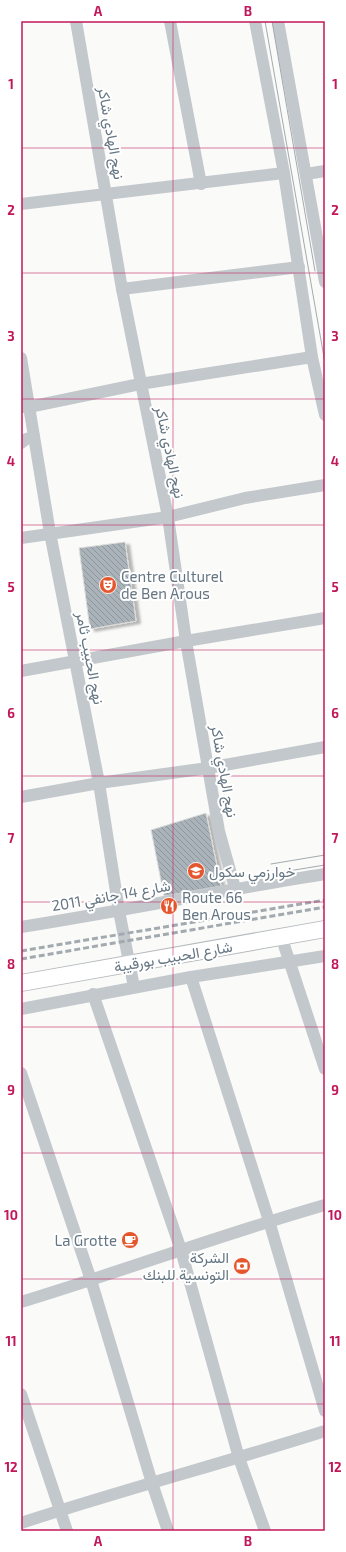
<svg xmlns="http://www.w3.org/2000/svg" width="346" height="1552" viewBox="0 0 346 1552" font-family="'Exo 2',Vazirmatn,sans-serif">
  <defs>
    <pattern id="building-back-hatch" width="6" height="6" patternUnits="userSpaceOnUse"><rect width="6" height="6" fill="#aab3b9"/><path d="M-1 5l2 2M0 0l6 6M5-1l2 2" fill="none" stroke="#8e969c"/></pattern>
    <filter id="shadow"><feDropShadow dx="4.5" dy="2.5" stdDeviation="1" flood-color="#0004"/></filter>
  </defs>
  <rect width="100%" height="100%" fill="#fafaf8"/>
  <g fill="url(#building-back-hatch)" stroke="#dcdcda" filter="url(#shadow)">
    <path d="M 125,542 L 136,621 L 90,629 L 79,548 Z"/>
    <path d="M 206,813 L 221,886 L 164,896 L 151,830 Z"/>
  </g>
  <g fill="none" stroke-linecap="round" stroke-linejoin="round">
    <g stroke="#b5babe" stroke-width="18">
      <path id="major" d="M 21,983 L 325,929"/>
    </g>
    <g stroke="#c3c8cc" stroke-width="12">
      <path d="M 76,21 L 122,289 L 168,517 L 186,641 L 219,831 L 235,888"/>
      <path d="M 170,21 L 201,184"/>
      <path d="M 255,21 L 284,173 L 312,357 L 325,415"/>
      <path d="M 278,21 L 325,282"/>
      <path d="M 306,174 L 325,171"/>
      <path d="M 21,204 L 284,173"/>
      <path d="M 122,289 L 299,267"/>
      <path d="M 21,358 L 50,533 L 99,783 L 119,911 L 134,987"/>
      <path d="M 22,407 L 29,407 L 140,384 L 312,357"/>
      <path d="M 21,443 L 26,439 L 34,437"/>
      <path d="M 21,538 L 168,517 L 245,498 L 325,485"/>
      <path d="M 21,671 L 186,641 L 325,618"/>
      <path d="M 21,797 L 99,783 L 208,768 L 325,747"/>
      <path d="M 21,927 C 123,911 223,890 325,874"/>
      <path d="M 281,936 L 325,1069"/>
      <path d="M 191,977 L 269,1221 L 325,1411"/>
      <path d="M 93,994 L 181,1250 L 239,1458 L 265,1531"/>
      <path d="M 21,1009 L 191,977 L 325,956"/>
      <path d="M 21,1073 L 91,1280 L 152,1483 L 168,1531"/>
      <path d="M 21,1302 C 123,1271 223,1234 325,1205"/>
      <path d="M 21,1394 L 67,1531"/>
      <path d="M 21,1523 C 122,1490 224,1463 325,1431"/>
    </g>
    <use href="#major" stroke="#fff" stroke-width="16"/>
    <g stroke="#a2aab0" stroke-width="1">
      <path d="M 265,21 L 325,363"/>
      <path d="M 272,21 L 315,271"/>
      <path d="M 271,864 L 325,855"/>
      <path d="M 270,874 L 325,865"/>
    </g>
    <g stroke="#a2aab0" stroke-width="3" stroke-dasharray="6 3" stroke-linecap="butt">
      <path d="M 21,951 L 325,900"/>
      <path d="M 21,959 L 325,907"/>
    </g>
  </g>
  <path fill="none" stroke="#c2185b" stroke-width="1" stroke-opacity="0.55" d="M 173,21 L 173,1531M 21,148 L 325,148M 21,273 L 325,273M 21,399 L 325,399M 21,525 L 325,525M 21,650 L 325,650M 21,776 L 325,776M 21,902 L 325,902M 21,1027 L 325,1027M 21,1153 L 325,1153M 21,1279 L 325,1279M 21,1404 L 325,1404"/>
  <defs>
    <g id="theatre-disc" transform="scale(0.9)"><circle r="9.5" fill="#e4572e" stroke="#fff"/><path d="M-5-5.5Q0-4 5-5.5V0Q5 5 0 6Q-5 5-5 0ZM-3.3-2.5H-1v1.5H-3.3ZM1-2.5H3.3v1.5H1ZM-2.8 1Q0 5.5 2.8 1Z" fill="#fff"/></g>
    <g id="school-disc" transform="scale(0.9)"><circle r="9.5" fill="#e4572e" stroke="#fff"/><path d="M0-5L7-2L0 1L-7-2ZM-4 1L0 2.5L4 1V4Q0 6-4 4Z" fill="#fff"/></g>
    <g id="restaurant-disc" transform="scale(0.9)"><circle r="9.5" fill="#e4572e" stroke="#fff"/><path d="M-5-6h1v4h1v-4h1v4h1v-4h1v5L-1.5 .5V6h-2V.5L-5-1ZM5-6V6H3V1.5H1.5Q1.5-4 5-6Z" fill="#fff"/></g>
    <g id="cafe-disc" transform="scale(0.9)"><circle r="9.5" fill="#e4572e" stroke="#fff"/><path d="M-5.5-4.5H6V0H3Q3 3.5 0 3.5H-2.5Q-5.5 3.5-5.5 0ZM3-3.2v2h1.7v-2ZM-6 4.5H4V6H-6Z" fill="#fff"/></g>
    <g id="bank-disc" transform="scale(0.9)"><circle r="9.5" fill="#e4572e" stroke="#fff"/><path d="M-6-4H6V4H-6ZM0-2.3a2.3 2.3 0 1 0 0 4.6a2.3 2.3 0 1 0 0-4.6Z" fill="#fff"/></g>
  </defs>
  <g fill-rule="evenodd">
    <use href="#theatre-disc" x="108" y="585"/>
    <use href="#school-disc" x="196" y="871"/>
    <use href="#restaurant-disc" x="169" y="906"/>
    <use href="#cafe-disc" x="130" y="1240"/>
    <use href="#bank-disc" x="242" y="1266"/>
  </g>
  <g text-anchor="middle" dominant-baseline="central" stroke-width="4" stroke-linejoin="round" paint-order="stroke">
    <g font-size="15" fill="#657683" stroke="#fff">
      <text transform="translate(112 133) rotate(80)">نهج الهادي شاكر</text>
      <text transform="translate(171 452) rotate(78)">نهج الهادي شاكر</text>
      <text transform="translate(91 658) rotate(79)">نهج الحبيب ثامر</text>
      <text transform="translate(225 771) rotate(80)">نهج الهادي شاكر</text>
      <text transform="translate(111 895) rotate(-10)">شارع 14 جانفي 2011</text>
      <text transform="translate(173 956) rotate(-10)">شارع الحبيب بورقيبة</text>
    </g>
    <g font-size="15" fill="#657683" stroke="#fff" text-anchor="start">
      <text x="121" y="576">Centre Culturel<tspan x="121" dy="17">de Ben Arous</tspan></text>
      <text x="209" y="871">خوارزمي سكول</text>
      <text x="182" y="897">Route 66<tspan x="182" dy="17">Ben Arous</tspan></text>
      <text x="117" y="1240" text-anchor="end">La Grotte</text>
      <text x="229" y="1257" text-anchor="end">الشركة<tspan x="229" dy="17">التونسية للبنك</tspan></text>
    </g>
  </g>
  <rect width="346" height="1552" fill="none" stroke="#ffffff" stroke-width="44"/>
  <rect x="22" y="22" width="302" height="1508" fill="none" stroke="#c2185b" stroke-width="1.5"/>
  <g font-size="13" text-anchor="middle" font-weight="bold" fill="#c2185b">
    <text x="98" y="16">A</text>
    <text x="248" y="16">B</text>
    <text x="11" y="89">1</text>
    <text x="335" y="89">1</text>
    <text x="11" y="215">2</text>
    <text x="335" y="215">2</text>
    <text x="11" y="341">3</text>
    <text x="335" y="341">3</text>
    <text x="11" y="466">4</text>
    <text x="335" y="466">4</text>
    <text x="11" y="592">5</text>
    <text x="335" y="592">5</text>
    <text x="11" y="718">6</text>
    <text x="335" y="718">6</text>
    <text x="11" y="843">7</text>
    <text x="335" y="843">7</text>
    <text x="11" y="969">8</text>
    <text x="335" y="969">8</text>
    <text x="11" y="1095">9</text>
    <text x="335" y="1095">9</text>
    <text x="11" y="1220">10</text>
    <text x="335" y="1220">10</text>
    <text x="11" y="1346">11</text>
    <text x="335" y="1346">11</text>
    <text x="11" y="1472">12</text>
    <text x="335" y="1472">12</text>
    <text x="98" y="1546">A</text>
    <text x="248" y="1546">B</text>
  </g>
</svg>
